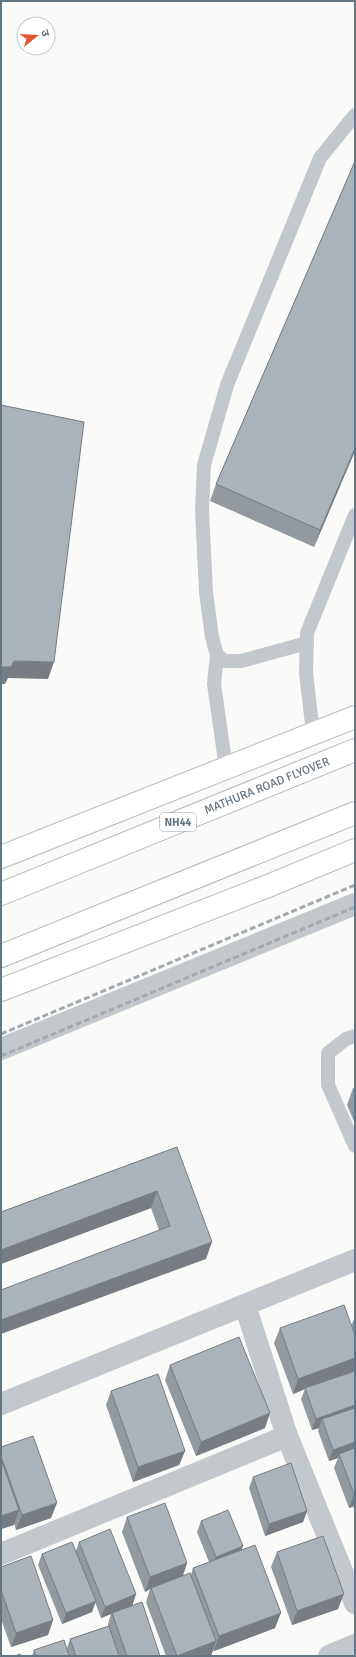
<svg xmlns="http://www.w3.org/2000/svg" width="356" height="1657" viewBox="0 0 356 1657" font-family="Signika,'Noto Sans Devanagari',sans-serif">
  <rect width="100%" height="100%" fill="#fafaf8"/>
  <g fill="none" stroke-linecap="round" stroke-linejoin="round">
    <g stroke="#b3babf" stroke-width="24">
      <g id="secondary">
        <path d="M 1,857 L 355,717"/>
        <path d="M 1,990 L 268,886 L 355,850"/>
      </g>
    </g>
    <g stroke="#b4b9bd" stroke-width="24">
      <g id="trunk">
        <path d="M 1,894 L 355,750"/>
        <path d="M 1,956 L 355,813"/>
      </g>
    </g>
    <g stroke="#c3c8cc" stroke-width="14">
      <path d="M 307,643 L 241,661 L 225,661 L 217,655 L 212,637 L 206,592 L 202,510 L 204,465 L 227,385 L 320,158 L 355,115"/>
      <path d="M 217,655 L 214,684 L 226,768"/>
      <path d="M 313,733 L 306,673 L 307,633 L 355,515"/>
      <path d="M 355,1036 L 346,1039 L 328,1053 L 328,1085 L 355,1146"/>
    </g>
    <g stroke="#c3c8cc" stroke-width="22">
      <path d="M 1,1049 L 355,904"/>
      <path d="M 245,1305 L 287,1436"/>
      <path d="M 1,1404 L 355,1260"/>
      <path d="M 1,1554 L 287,1436 L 355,1603"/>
      <path d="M 329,1656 L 355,1645"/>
    </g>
    <use href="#secondary" stroke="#fff" stroke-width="22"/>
    <use href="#trunk" stroke="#fff" stroke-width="22"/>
    <g stroke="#a2aab0" stroke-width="3" stroke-dasharray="6 3" stroke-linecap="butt">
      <path d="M 1,1034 L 355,885"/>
      <path d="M 1,1056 L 355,907"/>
    </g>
  </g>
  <g fill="#929a9f">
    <path d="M 355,161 L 355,451 L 314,547 L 210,501 L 216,484 Z"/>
    <path d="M 355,1087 L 355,1124 L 347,1105 L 353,1088 Z"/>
    <path d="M 177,1147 L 206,1259 L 159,1230 L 151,1208 L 1,1264 L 1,1212 Z"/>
    <path d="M 355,1318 L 355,1506 L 349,1508 L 334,1468 L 338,1458 L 329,1461 L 318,1431 L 319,1428 L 312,1430 L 301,1399 L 305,1389 L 293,1394 L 274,1343 L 280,1328 L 351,1326 L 354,1319 Z"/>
    <path d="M 170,1365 L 265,1428 L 196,1456 L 165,1380 Z"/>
    <path d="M 111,1391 L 185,1451 L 179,1465 L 133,1482 L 106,1405 Z"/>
    <path d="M 1,1447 L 51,1518 L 16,1530 L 14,1523 L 14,1525 L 1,1529 Z"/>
    <path d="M 253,1477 L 307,1511 L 303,1522 L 265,1536 L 249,1488 Z"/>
    <path d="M 127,1517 L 187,1563 L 183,1576 L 191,1575 L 193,1568 L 209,1562 L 197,1532 L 201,1521 L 243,1546 L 241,1550 L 275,1628 L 214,1651 L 213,1650 L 211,1656 L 166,1656 L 146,1602 L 150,1589 L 145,1592 L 122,1532 Z"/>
    <path d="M 79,1542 L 136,1594 L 132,1606 L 160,1656 L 32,1656 L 34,1650 L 67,1648 L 70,1639 L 108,1626 L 108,1624 L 111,1614 L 101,1618 L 95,1602 L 92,1612 L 62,1624 L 38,1565 L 42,1554 L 76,1551 Z"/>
    <path d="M 277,1552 L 338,1609 L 292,1625 L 271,1567 Z"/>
    <path d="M 1,1567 L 53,1620 L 48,1635 L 11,1647 L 1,1619 Z"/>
  </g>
  <g fill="#777d82">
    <path d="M 355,448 L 355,451 L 314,547 L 320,530 Z"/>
    <path d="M 14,661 L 54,662 L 48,679 L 8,678 L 5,684 L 1,684 L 1,667 Z"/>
    <path d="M 157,1191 L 151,1208 L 1,1264 L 1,1250 Z"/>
    <path d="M 212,1242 L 206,1259 L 1,1334 L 1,1320 Z"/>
    <path d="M 355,1358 L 355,1371 L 305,1388 L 305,1389 L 293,1394 L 298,1379 Z"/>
    <path d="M 355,1405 L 355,1415 L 322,1419 L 319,1428 L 312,1430 L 316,1419 Z"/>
    <path d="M 270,1413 L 265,1428 L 196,1456 L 201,1442 Z"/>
    <path d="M 355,1442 L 355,1452 L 339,1454 L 338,1458 L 329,1461 L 333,1450 Z"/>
    <path d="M 185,1451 L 179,1465 L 133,1482 L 138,1467 Z"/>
    <path d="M 355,1493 L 355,1506 L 349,1508 L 354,1494 Z"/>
    <path d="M 57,1503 L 51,1518 L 16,1530 L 22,1515 Z"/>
    <path d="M 19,1510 L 14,1525 L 1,1529 L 1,1516 Z"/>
    <path d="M 307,1511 L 303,1522 L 265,1536 L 269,1524 Z"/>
    <path d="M 243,1546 L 239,1557 L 212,1568 L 216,1557 Z"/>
    <path d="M 187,1563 L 182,1577 L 151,1588 L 150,1589 L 145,1592 L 150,1577 Z"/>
    <path d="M 136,1594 L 132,1606 L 112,1613 L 111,1614 L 101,1618 L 105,1607 Z"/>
    <path d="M 344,1594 L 338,1609 L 292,1625 L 297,1611 Z"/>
    <path d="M 96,1601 L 92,1612 L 62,1624 L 66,1613 Z"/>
    <path d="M 281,1613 L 275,1628 L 214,1651 L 219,1636 Z"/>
    <path d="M 53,1620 L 48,1635 L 11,1647 L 16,1633 Z"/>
    <path d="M 216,1641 L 211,1656 L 178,1656 Z"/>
  </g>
  <g fill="#aab3b9" stroke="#777d82">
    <path d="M 355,161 L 355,448 L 320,530 L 216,484 Z"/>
    <path d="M 1,405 L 84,422 L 54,662 L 14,661 L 11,667 L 1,667 Z"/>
    <path d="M 177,1147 L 212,1242 L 1,1320 L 1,1290 L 170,1226 L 157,1191 L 1,1250 L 1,1212 Z"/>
    <path d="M 344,1305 L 355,1335 L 355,1358 L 298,1379 L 280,1328 Z"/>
    <path d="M 239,1337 L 270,1413 L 201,1442 L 170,1365 Z"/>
    <path d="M 355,1371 L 355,1405 L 316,1419 L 305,1388 Z"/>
    <path d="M 158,1374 L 185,1451 L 138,1467 L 111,1391 Z"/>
    <path d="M 355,1408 L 355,1442 L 333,1450 L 322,1419 Z"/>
    <path d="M 33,1436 L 57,1503 L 22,1515 L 1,1456 L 1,1447 Z"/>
    <path d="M 355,1448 L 355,1493 L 354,1494 L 339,1454 Z"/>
    <path d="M 1,1459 L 19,1510 L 1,1516 Z"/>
    <path d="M 291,1463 L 307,1511 L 269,1524 L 253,1477 Z"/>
    <path d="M 165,1503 L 187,1563 L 150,1577 L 127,1517 Z"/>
    <path d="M 228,1510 L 243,1546 L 216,1557 L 201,1521 Z"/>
    <path d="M 110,1529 L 136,1594 L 105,1607 L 79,1542 Z"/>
    <path d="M 323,1536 L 344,1594 L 297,1611 L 277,1552 Z"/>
    <path d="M 72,1542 L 96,1601 L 66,1613 L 42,1554 Z"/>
    <path d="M 255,1545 L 281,1613 L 219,1636 L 193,1568 Z"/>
    <path d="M 31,1556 L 53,1620 L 16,1633 L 1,1590 L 1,1567 Z"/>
    <path d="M 190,1573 L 216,1641 L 177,1656 L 151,1588 Z"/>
    <path d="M 142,1602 L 160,1656 L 127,1656 L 112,1613 Z"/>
    <path d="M 109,1626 L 119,1656 L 76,1656 L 70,1639 Z"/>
    <path d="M 64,1640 L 69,1656 L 36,1656 L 34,1650 Z"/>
    <path d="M 20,1654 L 21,1656 L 15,1656 Z"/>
  </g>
  <g text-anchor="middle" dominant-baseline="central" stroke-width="4" stroke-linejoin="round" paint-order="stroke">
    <rect fill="#fff" stroke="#939fa8" stroke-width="1" x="160" y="813" width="36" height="18" rx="3"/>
    <g font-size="11" font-weight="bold" fill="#657683">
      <text x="178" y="822">NH44</text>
    </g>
    <g font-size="12" fill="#657683" stroke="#fff">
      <text transform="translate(267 786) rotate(-22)">MATHURA ROAD FLYOVER</text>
    </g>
  </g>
  <rect width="356" height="1657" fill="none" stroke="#657683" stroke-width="4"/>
  <g transform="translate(36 36) rotate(72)"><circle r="19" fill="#ffffff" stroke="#c1c8cd"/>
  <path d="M0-3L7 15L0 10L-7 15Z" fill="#e4572e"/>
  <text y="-6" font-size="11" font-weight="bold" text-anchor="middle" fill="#657683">उ</text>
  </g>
</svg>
